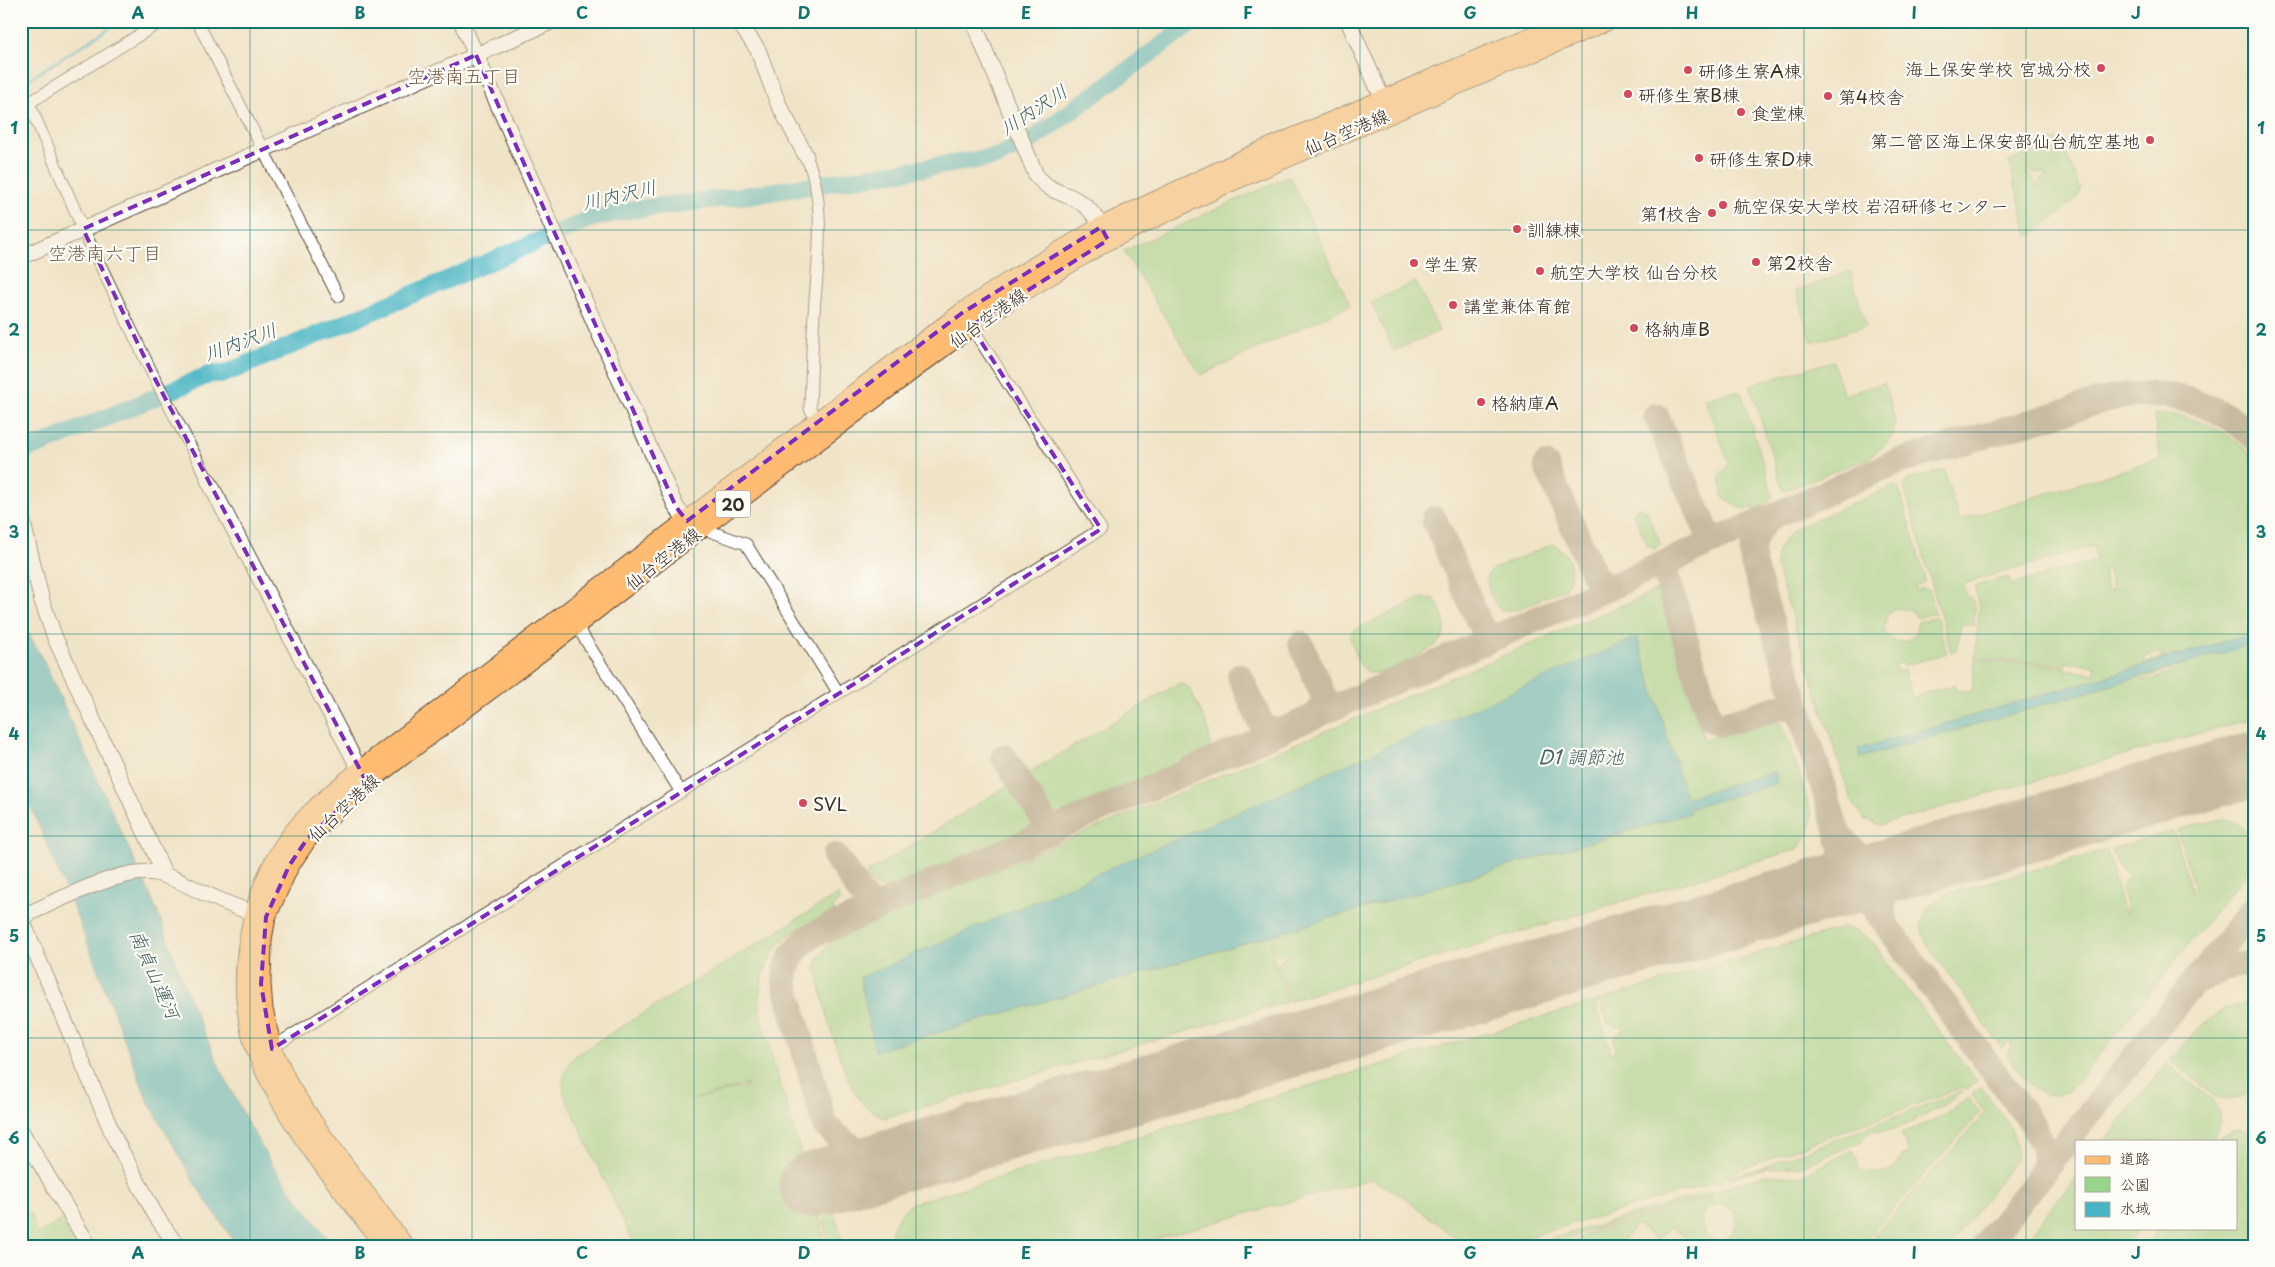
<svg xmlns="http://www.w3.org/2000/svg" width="2275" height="1267" viewBox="0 0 2275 1267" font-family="'Playpen Sans','Klee One',sans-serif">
  <rect width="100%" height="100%" fill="#fdfcf7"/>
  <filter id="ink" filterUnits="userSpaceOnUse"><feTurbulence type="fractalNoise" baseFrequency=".02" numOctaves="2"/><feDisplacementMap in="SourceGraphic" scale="10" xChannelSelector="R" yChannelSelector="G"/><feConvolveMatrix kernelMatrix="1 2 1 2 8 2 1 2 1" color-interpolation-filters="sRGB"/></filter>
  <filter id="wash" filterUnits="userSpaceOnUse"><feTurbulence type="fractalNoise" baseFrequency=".0096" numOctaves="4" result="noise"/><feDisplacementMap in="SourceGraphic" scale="20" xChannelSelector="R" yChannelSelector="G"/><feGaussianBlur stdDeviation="1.12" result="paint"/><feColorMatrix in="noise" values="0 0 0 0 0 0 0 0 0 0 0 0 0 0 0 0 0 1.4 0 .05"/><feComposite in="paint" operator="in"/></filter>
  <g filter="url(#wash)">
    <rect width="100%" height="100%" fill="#f0e4c7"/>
    <g fill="#97d58a" stroke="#698054" fill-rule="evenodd">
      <path d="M 2060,140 L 2080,188 L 2078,197 L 2033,235 L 2028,236 L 2009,162 L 2054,141 ZM 2030,169 L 2034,173 L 2046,174 L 2046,176 L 2038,182 L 2036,187 L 2034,186 C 2035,180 2032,176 2028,171 Z"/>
      <path d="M 1290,176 L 1350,305 L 1201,375 L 1124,251 Z"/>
      <path d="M 1850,271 L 1866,326 L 1812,343 L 1796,291 Z"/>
      <path d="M 1416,282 L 1439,331 L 1394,351 L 1371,302 Z"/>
      <path d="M 1833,361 L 1844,395 L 1884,383 L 1895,420 L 1893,435 L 1886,444 L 1869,458 L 1783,491 L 1750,385 Z"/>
      <path d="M 1734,392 L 1740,392 L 1742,395 L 1773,496 C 1758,515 1736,511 1722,495 L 1720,476 L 1729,463 L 1704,398 Z"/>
      <path d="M 2154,414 C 2192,413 2228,429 2254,458 L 2254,633 L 1859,749 L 1860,757 L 2254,644 L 2254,718 L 1880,825 L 1864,819 L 1851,800 L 1776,567 C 1776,549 1783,539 1796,528 L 1894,486 L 1899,489 L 1925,576 L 1923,583 L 1915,586 L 1916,590 L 1923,588 L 1929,590 L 1935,613 L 1917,618 L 1911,610 L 1896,608 L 1887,615 L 1884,629 C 1890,644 1905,646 1915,635 L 1918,622 L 1936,617 L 1947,653 L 1903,666 L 1901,663 L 1894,665 L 1896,672 L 1904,670 L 1913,699 L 1918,697 L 1918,695 L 1955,685 L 1955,690 L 1972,692 L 1975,660 L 2066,667 L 2065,670 L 2095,673 L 2095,666 L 2066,662 L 2066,665 L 1975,658 L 1979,608 L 1975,586 L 2008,577 L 2011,585 L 2097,560 L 2093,546 L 1963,584 L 1967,598 L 1972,597 L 1975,609 L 1974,626 L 1961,624 L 1957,650 L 1951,652 L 1904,486 L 1908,480 L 1944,470 L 1959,520 L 2160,459 ZM 2109,570 L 2112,590 L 2107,591 L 2103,571 ZM 2157,653 L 2165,657 L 2143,663 L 2146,657 ZM 2171,670 L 2172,673 L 2145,681 L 2144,678 Z"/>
      <path d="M 1639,507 L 1646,510 L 1659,540 L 1660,544 L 1655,549 L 1648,546 L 1634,515 L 1636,509 Z"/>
      <path d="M 1553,544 C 1571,553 1577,573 1564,589 L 1516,610 L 1500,610 C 1492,601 1486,587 1487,575 L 1493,569 Z"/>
      <path d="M 1658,590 L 1661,594 L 1704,740 L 1770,720 L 1778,721 L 1783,726 L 1812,814 L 1810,832 L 1798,849 L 1289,1001 L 1278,964 L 1281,960 L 1288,957 L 1287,954 L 1279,956 L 1275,952 L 1272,943 L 1270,943 L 1287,1002 L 885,1118 C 876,1113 866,1108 860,1100 C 841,1076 822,999 816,967 L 818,957 L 832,941 L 973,880 ZM 1637,637 L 1686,798 L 1774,772 L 1777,783 L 1689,809 L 1690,813 L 875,1051 Z"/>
      <path d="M 1421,598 L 1434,599 C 1439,604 1440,610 1443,616 C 1453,642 1426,651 1407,661 C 1395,666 1379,678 1367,671 C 1357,666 1354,647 1350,637 L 1353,631 Z"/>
      <path d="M 1179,683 L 1187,686 L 1191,691 C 1198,708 1217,735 1207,753 L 1058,817 L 1051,817 L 1045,813 L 1023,776 Z"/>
      <path d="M 1008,785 C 1019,792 1036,815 1030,828 L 891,887 C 880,889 869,886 867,873 Z"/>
      <path d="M 2222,819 L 2239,824 L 2253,837 L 2254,863 L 2072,1089 C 2039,1108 2023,1077 2006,1054 L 2012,1044 L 2008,1041 L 2002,1048 L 1928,946 C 1914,921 1926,906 1948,893 L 2107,850 L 2123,911 L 2127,911 L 2122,886 L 2130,873 C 2117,870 2115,862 2112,849 L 2173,831 L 2192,892 L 2195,890 L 2177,830 Z"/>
      <path d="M 838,894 L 839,902 L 833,906 L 835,911 C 822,917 808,922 796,930 C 766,949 756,986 761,1019 L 820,1218 L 825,1246 L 635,1246 L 564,1094 C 561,1077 565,1067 577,1054 ZM 747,1084 L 748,1086 L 695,1099 L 696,1099 Z"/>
      <path d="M 1846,927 L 1862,933 L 1872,942 L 1897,977 L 1977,1081 L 1967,1090 L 1963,1087 L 1731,1173 L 1724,1180 L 1496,1246 L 1465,1246 L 1404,1197 L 1371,1179 L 1130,1246 L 891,1246 C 890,1226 897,1214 913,1203 ZM 1601,1003 L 1607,1023 L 1618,1027 L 1622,1026 L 1623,1030 C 1614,1035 1613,1042 1615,1052 L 1611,1053 L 1596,1004 Z"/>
      <path d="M 2247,1002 L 2254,1003 L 2254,1085 C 2243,1099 2232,1103 2215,1096 L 2170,1060 C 2192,1034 2212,1009 2247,1002 Z"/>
      <path d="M 2166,1063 L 2212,1100 C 2223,1115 2221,1127 2210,1141 L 2105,1141 Z"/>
      <path d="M 1982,1087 C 1996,1108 2021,1133 2016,1159 L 1949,1246 L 1865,1246 L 1985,1113 L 1971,1095 Z"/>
      <path d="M 1962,1091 L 1963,1092 C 1940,1108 1918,1121 1891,1130 C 1878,1134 1870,1126 1861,1142 L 1798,1167 L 1765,1168 L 1730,1179 L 1730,1176 L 1764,1167 Z"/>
      <path d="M 1968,1098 L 1980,1113 L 1860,1246 L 1695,1246 L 1671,1226 L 1658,1241 L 1636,1224 L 1619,1246 L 1568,1246 L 1584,1235 L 1714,1196 L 1718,1190 L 1766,1175 L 1798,1177 L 1853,1150 L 1859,1164 L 1857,1166 L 1866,1175 L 1870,1171 C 1885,1175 1897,1171 1902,1156 L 1909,1153 L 1901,1133 L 1940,1118 ZM 1721,1204 C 1757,1214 1721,1259 1704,1231 C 1696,1218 1708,1205 1721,1204 Z"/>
      <path d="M 2237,1130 L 2254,1134 L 2254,1246 L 2146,1246 L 2160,1228 L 2236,1228 L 2236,1141 L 2218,1141 L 2222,1136 Z"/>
      <path d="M 2076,1177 L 2076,1228 L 2140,1228 L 2126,1246 L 2022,1246 Z"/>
      <path d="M 1713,1191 L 1711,1195 L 1581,1233 L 1562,1246 L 1527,1246 Z"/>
      <path d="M 834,1212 L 844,1246 L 828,1246 L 824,1219 L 827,1214 Z"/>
      <path d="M 31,1213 L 37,1234 L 64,1219 L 79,1246 L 21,1246 L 21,1215 Z"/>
    </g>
    <g fill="#46b4c2" stroke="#406f70">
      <path d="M 21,619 L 44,662 L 156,908 L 192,1005 L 219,1066 L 247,1121 L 272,1165 L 333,1246 L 237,1246 L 197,1187 L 147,1099 L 80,924 L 21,783 Z"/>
      <path d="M 2254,633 L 2254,644 L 1860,758 L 1858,749 Z"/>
      <path d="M 1637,637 L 1686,798 L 1775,772 L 1777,783 L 1689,809 L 1690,813 L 875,1051 L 860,978 Z"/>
    </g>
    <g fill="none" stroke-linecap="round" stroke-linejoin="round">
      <path stroke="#46b4c2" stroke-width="3" d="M 21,84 L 121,21"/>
      <path stroke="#46b4c2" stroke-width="18" d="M 21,450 L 43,444 L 211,374 L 224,374 L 593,218 L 623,211 L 757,194 L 996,157 L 1033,139 L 1195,21"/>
      <g stroke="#968772" stroke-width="26">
        <path d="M 1656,416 L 1707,531 L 1713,537 L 1721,539"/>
        <path d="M 1546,465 L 1595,577 L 1604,585 L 1614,586"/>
        <path d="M 1772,517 C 1756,528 1750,544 1753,563 L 1842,847 C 1842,867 1833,883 1814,892"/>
        <path d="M 1434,519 L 1481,627 L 1490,635 L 1499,636"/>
        <path d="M 1672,560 L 1667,567 L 1666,576 L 1710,719 L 1722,724 L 1785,706 L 1794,708 L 1800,713"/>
        <path d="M 1301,644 L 1323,695 L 1324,704 L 1316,715"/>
        <path d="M 1240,676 L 1261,723 L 1267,729 L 1279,731"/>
        <path d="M 1004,757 L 1051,831"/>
        <path d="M 1838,832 C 1854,857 1879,870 1910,864"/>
        <path d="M 835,856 L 872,909"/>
        <path d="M 1831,887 C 1846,885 1858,890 1869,901 L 2029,1120 C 2041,1138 2051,1155 2040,1175"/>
        <path d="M 1887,926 C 1876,902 1886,875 1910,864"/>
        <path d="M 2199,981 L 2223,968 L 2254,962"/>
        <path d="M 900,1159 C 872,1163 844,1144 825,1125 L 785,983 C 785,962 796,946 813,935 L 1894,463 L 2104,400 C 2157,386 2214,399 2254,437"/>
        <path d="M 1984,1246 L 2254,907"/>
      </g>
      <path stroke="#968772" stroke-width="65" d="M 811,1185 L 2254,764"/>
    </g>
  </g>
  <g filter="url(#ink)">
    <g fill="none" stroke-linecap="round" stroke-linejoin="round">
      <g stroke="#564637" stroke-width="13">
        <g id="minor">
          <path d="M 162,21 L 29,103 L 83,229 L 152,373 L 208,480"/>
          <path d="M 197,21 L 338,296"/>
          <path d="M 806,156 C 828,204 817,263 814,314 C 812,346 811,378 810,409 L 822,425"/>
          <path d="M 701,528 L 746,544 L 838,692"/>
          <path d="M 573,620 L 681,792"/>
          <path d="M 267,1051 L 1101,529 L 971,326"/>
        </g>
      </g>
      <g stroke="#564637" stroke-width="17">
        <g id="tertiary">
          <path d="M 461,21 L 676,507 L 687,521 L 695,525"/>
          <path d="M 738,21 L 758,50 L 778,103 L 806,156"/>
          <path d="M 973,21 L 1036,175 C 1054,196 1062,190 1080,202 C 1092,209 1101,225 1107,237"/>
          <path d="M 1348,21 L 1387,109"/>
          <path d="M 21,257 L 553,21"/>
          <path d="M 208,480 L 365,780"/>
          <path d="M 21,515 L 42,601 L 55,638 L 165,875"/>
          <path d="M 21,917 C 53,903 121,867 155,873 C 177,877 194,890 215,898 C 231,906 248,911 265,917"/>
          <path d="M 21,918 L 115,1139 L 156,1216 L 177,1246"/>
          <path d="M 21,1131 L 89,1246"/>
        </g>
      </g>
      <g stroke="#564637" stroke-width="21">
        <g id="primary">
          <path d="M 385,1246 C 340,1185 288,1127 259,1057 C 231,989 248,890 293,833 C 316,805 347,781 375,759 L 818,421 L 962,313 L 1007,283 L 1101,227 L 1251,156 L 1568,21"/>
          <path d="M 404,1246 L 320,1133 L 290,1088 L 272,1049 L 263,1009 L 261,984 L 262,939 L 266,917 L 289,866 L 307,839 L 336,809 L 383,770 L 576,625 L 701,528 L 971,326 L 1015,296 L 1108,240 L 1225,184 L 1606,21"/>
        </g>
      </g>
      <use href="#minor" stroke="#fff" stroke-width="11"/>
      <use href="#tertiary" stroke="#fff" stroke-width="15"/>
      <use href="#primary" stroke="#ffbb71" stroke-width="19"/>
    </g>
  </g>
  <path d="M0 0H2275V1267H0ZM 476,55 L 676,507 L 687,521 L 962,313 L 1101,227 L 1108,240 L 971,326 L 1101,529 L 272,1049 L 261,984 L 266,917 L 289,866 L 307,839 L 367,783 L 152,373 L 83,229 Z" fill="#f0e4c7" fill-opacity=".55" fill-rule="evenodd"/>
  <path fill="none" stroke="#7b2cbf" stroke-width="4" stroke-dasharray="10 6" stroke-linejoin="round" d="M 476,55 L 676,507 L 687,521 L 962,313 L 1101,227 L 1108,240 L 971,326 L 1101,529 L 272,1049 L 261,984 L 266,917 L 289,866 L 307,839 L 367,783 L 152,373 L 83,229 Z"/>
  <path fill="none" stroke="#0f766e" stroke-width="1" stroke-opacity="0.55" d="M 250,21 L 250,1246M 472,21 L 472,1246M 694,21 L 694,1246M 916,21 L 916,1246M 1138,21 L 1138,1246M 1360,21 L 1360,1246M 1582,21 L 1582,1246M 1804,21 L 1804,1246M 2026,21 L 2026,1246M 21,230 L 2254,230M 21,432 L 2254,432M 21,634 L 2254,634M 21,836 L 2254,836M 21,1038 L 2254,1038"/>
  <g fill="#d1495b" stroke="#fdfcf7" stroke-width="2">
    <circle cx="2101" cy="68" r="5"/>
    <circle cx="1688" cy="70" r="5"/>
    <circle cx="1628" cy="94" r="5"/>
    <circle cx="1828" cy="96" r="5"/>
    <circle cx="1741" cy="112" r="5"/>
    <circle cx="2150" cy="140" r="5"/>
    <circle cx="1699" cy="158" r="5"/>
    <circle cx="1723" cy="205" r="5"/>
    <circle cx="1712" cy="213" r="5"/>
    <circle cx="1517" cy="229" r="5"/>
    <circle cx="1756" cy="262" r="5"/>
    <circle cx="1414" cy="263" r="5"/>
    <circle cx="1540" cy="271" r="5"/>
    <circle cx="1453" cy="305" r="5"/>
    <circle cx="1634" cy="328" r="5"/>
    <circle cx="1481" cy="402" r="5"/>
    <circle cx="803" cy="803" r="5"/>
  </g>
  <g text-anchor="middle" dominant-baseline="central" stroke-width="4.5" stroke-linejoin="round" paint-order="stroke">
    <rect fill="#fdfcf7" stroke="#75695f" stroke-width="1" x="715.5" y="490.5" width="35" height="27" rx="4"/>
    <g font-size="16" font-weight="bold" fill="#3b2a1e">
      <text x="733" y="504">20</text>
    </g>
    <g font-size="18" fill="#3b2a1e" stroke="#fdfcf7" text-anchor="start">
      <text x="2091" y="68" text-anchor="end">海上保安学校 宮城分校</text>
      <text x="1698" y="70">研修生寮A棟</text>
      <text x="1638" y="94">研修生寮B棟</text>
      <text x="1838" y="96">第4校舎</text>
      <text x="1751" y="112">食堂棟</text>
      <text x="2140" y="140" text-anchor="end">第二管区海上保安部仙台航空基地</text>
      <text x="1709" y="158">研修生寮D棟</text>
      <text x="1733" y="205">航空保安大学校 岩沼研修センター</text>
      <text x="1702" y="213" text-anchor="end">第1校舎</text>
      <text x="1527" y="229">訓練棟</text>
      <text x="1766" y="262">第2校舎</text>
      <text x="1424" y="263">学生寮</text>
      <text x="1550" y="271">航空大学校 仙台分校</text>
      <text x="1463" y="305">講堂兼体育館</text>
      <text x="1644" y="328">格納庫B</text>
      <text x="1491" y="402">格納庫A</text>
      <text x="813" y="803">SVL</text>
    </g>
    <g font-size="18" fill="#3b2a1e" stroke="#fdfcf7">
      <text transform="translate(1346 131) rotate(-23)">仙台空港線</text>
      <text transform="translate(987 317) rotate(-35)">仙台空港線</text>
      <text transform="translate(662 558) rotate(-38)">仙台空港線</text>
      <text transform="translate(343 807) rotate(-43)">仙台空港線</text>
    </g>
    <g font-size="19" fill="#765b43" stroke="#fdfcf7">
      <text x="464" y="75">空港南五丁目</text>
      <text x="105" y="252">空港南六丁目</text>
    </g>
    <g font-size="19" font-style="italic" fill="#3f6160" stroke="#fdfcf7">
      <text transform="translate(1033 109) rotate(-33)">川内沢川</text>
      <text transform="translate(619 194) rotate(-13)">川内沢川</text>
      <text transform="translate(240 341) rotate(-20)">川内沢川</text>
      <text x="1581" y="756">D1 調節池</text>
      <text transform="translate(156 974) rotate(66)">南貞山運河</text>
    </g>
  </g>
  <rect width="2275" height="1267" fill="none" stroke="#fdfcf7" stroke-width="55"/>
  <rect x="2075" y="1140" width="162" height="90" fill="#fdfcf7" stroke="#afa8a0"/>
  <rect x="2085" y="1156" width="25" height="8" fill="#ffbb71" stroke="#afa8a0"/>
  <text x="2120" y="1164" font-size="15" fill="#3b2a1e">道路</text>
  <rect x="2085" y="1177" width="25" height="15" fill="#97d58a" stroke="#afa8a0"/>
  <text x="2120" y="1190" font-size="15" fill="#3b2a1e">公園</text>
  <rect x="2085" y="1202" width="25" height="15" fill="#46b4c2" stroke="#afa8a0"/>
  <text x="2120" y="1214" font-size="15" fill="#3b2a1e">水域</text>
  <rect x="28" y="28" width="2220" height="1212" fill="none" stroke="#0f766e" stroke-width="2"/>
  <g font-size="16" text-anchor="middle" font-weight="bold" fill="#0f766e">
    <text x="138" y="19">A</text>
    <text x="360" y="19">B</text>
    <text x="582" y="19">C</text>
    <text x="804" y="19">D</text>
    <text x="1026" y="19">E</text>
    <text x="1248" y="19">F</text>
    <text x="1470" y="19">G</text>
    <text x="1692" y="19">H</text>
    <text x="1914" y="19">I</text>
    <text x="2136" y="19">J</text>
    <text x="14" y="134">1</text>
    <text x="2261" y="134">1</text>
    <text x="14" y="336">2</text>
    <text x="2261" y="336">2</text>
    <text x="14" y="538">3</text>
    <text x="2261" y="538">3</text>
    <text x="14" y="740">4</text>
    <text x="2261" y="740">4</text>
    <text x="14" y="942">5</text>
    <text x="2261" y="942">5</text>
    <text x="14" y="1144">6</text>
    <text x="2261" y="1144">6</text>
    <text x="138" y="1259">A</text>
    <text x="360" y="1259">B</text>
    <text x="582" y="1259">C</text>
    <text x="804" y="1259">D</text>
    <text x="1026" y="1259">E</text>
    <text x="1248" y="1259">F</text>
    <text x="1470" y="1259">G</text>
    <text x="1692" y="1259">H</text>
    <text x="1914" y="1259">I</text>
    <text x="2136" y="1259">J</text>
  </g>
</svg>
